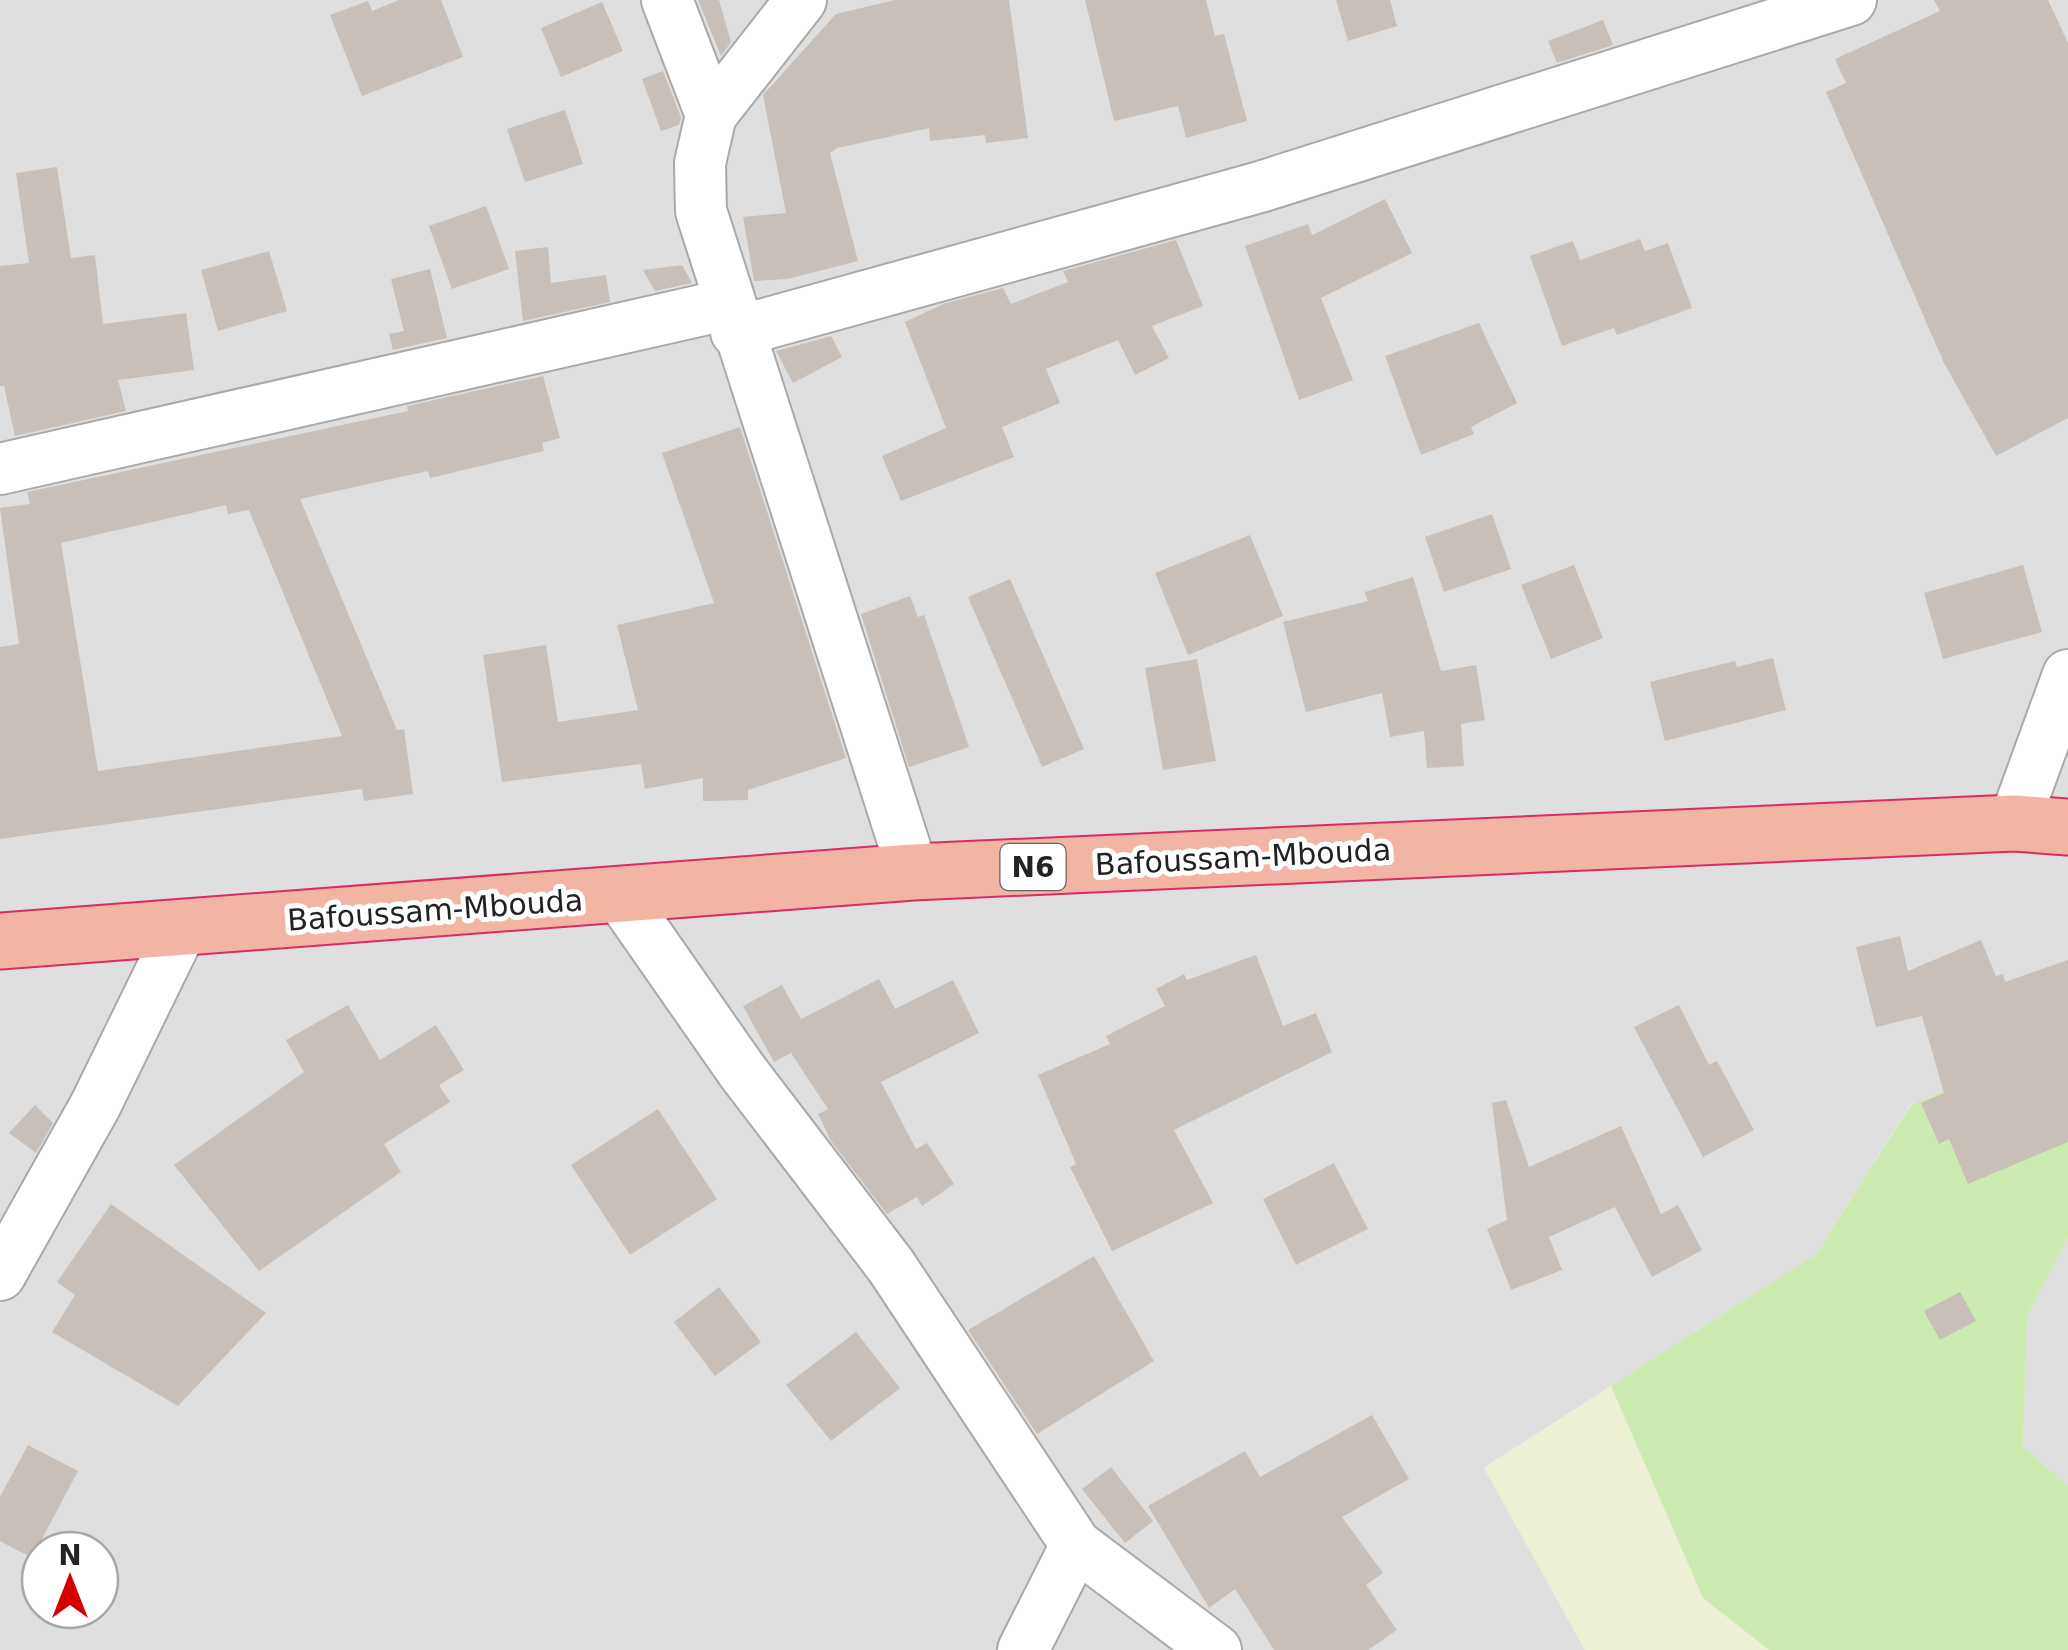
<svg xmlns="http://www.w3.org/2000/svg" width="2068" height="1650" viewBox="0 0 2068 1650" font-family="'DejaVu Sans',sans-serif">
  <rect width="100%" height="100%" fill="#f2efe9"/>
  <g fill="#e0dfdf" fill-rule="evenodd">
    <path d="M 0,0 L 2068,0 L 2068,1075 L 1911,1104 L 1816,1254 L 1485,1467 L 1585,1650 L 0,1650 ZM 40,1550 L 100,1550 L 100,1610 L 40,1610 Z"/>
    <path d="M 2068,1238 L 2068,1486 L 2023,1446 L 2027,1316 Z"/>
  </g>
  <path fill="#eef0d5" d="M 1611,1386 L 1703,1598 L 1769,1650 L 1585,1650 L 1484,1468 Z"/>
  <path fill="#cdebb0" d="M 2043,1049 L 2068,1075 L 2068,1238 L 2027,1316 L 2023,1446 L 2068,1486 L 2068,1650 L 1769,1650 L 1703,1598 L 1611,1386 L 1816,1254 L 1911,1105 Z"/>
  <g fill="#c7bfb8" fill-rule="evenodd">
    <path d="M 399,0 L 441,0 L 463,57 L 362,96 L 330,15 L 368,1 L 372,11 Z"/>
    <path d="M 698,0 L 719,0 L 731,42 L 721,56 Z"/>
    <path d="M 895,0 L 1009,0 L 1028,138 L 986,143 L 985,135 L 930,141 L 929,128 L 837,148 L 830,153 L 858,261 L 787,279 L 754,281 L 743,217 L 786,213 L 763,95 L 836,14 Z"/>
    <path d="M 1085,0 L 1206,0 L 1215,36 L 1224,34 L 1247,121 L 1186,138 L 1178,106 L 1114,121 Z"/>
    <path d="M 1336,0 L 1390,0 L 1397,26 L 1348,41 Z"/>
    <path d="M 1934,0 L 2048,0 L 2068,43 L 2068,418 L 1996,456 L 1944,363 L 1826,92 L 1846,83 L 1835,59 L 1940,11 Z"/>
    <path d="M 602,2 L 623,51 L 561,77 L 541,28 Z"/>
    <path d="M 1603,20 L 1613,45 L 1557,63 L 1548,41 Z"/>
    <path d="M 663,71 L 681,117 L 679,125 L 661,131 L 642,79 Z"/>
    <path d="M 565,110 L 583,164 L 525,182 L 507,129 Z"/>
    <path d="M 57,167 L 71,258 L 95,255 L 103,324 L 186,313 L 194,370 L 118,380 L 126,411 L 15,436 L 4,386 L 0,386 L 0,266 L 29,263 L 16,173 Z"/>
    <path d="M 1385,199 L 1412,253 L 1321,298 L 1353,380 L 1299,400 L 1245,246 L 1308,224 L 1312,235 Z"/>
    <path d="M 486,206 L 509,269 L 452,289 L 429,226 Z"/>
    <path d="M 1640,239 L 1645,251 L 1668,243 L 1692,308 L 1617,335 L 1614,328 L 1562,346 L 1530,256 L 1573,241 L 1580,260 Z"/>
    <path d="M 1176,240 L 1203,306 L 1152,326 L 1169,358 L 1135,375 L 1118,340 L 1046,369 L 1060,403 L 1002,427 L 1014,457 L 901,501 L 882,456 L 946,428 L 905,322 L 943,304 L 1003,288 L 1011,304 L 1068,282 L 1063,271 Z"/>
    <path d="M 548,247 L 551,283 L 606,275 L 610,302 L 523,321 L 515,251 Z"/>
    <path d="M 269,251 L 287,311 L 218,331 L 201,270 Z"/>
    <path d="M 682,265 L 692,283 L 655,291 L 643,270 Z"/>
    <path d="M 430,269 L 447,338 L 393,350 L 389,334 L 404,331 L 391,279 Z"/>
    <path d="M 1479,323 L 1517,403 L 1471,427 L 1474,434 L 1421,455 L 1385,356 Z"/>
    <path d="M 831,336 L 842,357 L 793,383 L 776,351 Z"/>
    <path d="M 543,376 L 560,438 L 542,443 L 544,451 L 430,478 L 428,471 L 300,499 L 397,730 L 404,729 L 413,794 L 364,801 L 362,789 L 0,839 L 0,647 L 19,644 L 0,508 L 30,504 L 27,492 L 408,411 L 407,406 ZM 226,505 L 228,514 L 249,510 L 342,736 L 98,771 L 61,543 Z"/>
    <path d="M 740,427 L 846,758 L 748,790 L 748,800 L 703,801 L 703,778 L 645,789 L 641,764 L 502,782 L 483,655 L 546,645 L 558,722 L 638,710 L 617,625 L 714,603 L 662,453 Z"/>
    <path d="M 1492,514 L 1511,569 L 1444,592 L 1425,537 Z"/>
    <path d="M 1250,535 L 1283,616 L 1188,655 L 1155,573 Z"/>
    <path d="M 1574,565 L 1603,638 L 1551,659 L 1521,585 Z"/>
    <path d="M 2023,565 L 2042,632 L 1943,659 L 1924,593 Z"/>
    <path d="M 1413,577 L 1441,671 L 1476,665 L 1485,720 L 1461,724 L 1464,766 L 1427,768 L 1424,731 L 1390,737 L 1382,693 L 1306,712 L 1283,622 L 1368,601 L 1365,592 Z"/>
    <path d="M 1010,579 L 1084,749 L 1042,767 L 968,597 Z"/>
    <path d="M 910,596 L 918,617 L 924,615 L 969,747 L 909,767 L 861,614 Z"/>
    <path d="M 1773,658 L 1786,710 L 1665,741 L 1650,682 L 1735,661 L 1737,667 Z"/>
    <path d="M 1197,659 L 1216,761 L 1163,770 L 1145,668 Z"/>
    <path d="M 1900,936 L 1908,971 L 1981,940 L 1996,976 L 2003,974 L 2005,982 L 2068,960 L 2068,1142 L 1968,1184 L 1949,1139 L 1939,1144 L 1921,1103 L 1944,1093 L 1922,1016 L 1876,1027 L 1856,947 Z"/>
    <path d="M 1256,955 L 1283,1026 L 1316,1013 L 1332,1052 L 1174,1130 L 1213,1203 L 1112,1251 L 1070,1167 L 1076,1164 L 1038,1075 L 1110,1044 L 1106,1036 L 1165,1006 L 1156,989 L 1184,974 L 1187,980 Z"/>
    <path d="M 879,979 L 895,1009 L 953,980 L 979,1033 L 881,1082 L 916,1149 L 927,1143 L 954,1184 L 922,1206 L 917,1197 L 887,1214 L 831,1141 L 818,1114 L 828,1109 L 791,1053 L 774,1062 L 743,1006 L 782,985 L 801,1019 Z"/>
    <path d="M 348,1005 L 380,1060 L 436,1025 L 464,1070 L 439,1085 L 450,1102 L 384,1144 L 401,1172 L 259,1271 L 174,1165 L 304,1072 L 286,1040 Z"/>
    <path d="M 1679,1005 L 1709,1065 L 1717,1061 L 1754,1130 L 1703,1157 L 1634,1027 Z"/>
    <path d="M 1506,1100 L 1529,1167 L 1621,1126 L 1661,1214 L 1678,1205 L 1702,1250 L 1652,1277 L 1615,1207 L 1549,1237 L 1562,1270 L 1511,1290 L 1487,1229 L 1507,1220 L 1492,1103 Z"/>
    <path d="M 35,1105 L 53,1123 L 36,1153 L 9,1133 Z"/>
    <path d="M 658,1109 L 717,1199 L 630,1255 L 571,1165 Z"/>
    <path d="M 1334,1163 L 1368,1229 L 1296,1265 L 1263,1199 Z"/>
    <path d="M 111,1204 L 266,1313 L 178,1406 L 52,1332 L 75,1295 L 57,1282 Z"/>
    <path d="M 1094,1256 L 1154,1361 L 1037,1434 L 968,1330 Z"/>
    <path d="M 719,1287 L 761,1342 L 715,1376 L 674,1322 Z"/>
    <path d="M 1960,1292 L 1976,1321 L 1940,1340 L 1924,1311 Z"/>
    <path d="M 856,1332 L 900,1388 L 831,1441 L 786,1385 Z"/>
    <path d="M 1372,1415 L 1409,1479 L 1342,1517 L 1383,1573 L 1366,1585 L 1397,1630 L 1368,1650 L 1274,1650 L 1235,1589 L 1209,1608 L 1148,1506 L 1245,1451 L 1260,1477 Z"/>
    <path d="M 28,1445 L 78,1471 L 32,1558 L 0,1541 L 0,1497 Z"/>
    <path d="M 1111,1467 L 1153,1521 L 1125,1543 L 1082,1489 Z"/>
  </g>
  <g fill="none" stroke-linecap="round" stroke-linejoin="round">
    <g stroke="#a9a9a9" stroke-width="54">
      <g id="minor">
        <path d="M 667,0 L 711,115"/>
        <path d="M 801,0 L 711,115 L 700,163 L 701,211 L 913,872"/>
        <path d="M 736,332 L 1260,187 L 1851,0"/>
        <path d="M 0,469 L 729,304"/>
        <path d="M 2014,823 L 2068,675"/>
        <path d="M 620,896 L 742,1071 L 891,1266 L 1076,1545 L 1216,1650"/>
        <path d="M 0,1275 L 95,1106 L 182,928"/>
        <path d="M 1023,1650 L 1076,1545"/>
      </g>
    </g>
    <g stroke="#dc2a67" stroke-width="59">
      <path id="trunk" d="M 0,941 L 913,872 L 2014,823 L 2068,827"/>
    </g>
    <use href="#minor" stroke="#fff" stroke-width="50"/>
    <use href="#trunk" stroke="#f2b4a3" stroke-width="55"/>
  </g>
  <g text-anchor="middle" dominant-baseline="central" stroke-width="10" stroke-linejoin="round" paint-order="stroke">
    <rect fill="#fff" stroke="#646464" stroke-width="2.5" x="1000.5" y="844" width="65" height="46" rx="8"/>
    <g font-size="28" font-weight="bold" fill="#222">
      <text x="1033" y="867">N6</text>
    </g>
    <g font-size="30" fill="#222" stroke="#fff">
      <text transform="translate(1243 857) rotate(-3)">Bafoussam-Mbouda</text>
      <text transform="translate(435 910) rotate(-4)">Bafoussam-Mbouda</text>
    </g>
  </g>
  <g transform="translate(70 1580)"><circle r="48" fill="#ffffff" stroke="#a7a7a7" stroke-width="2.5"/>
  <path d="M0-8L18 38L0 25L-18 38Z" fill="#d40000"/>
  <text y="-15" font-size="28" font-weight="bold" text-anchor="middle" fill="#222222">N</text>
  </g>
</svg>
